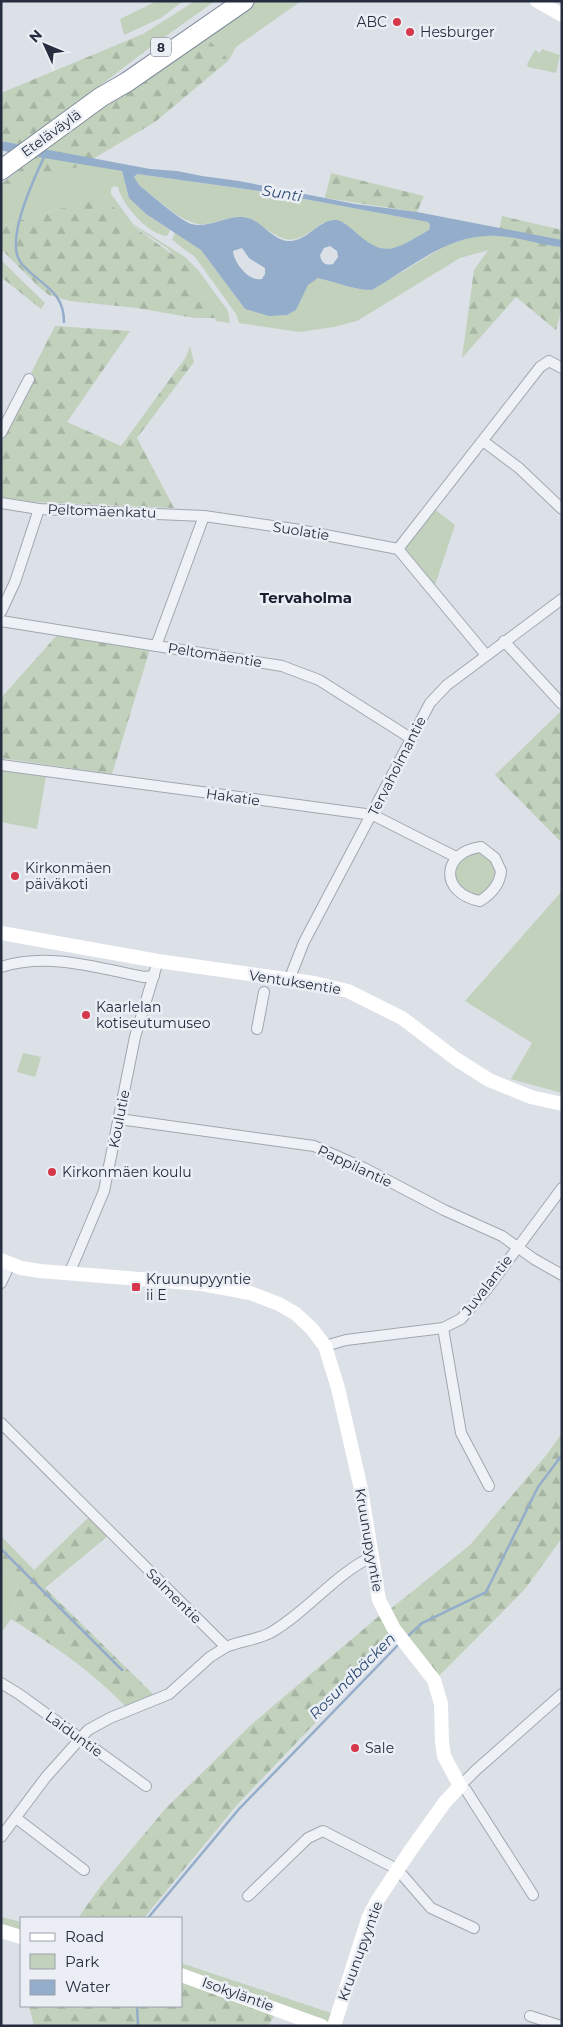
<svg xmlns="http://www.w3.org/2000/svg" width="563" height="2027" viewBox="0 0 563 2027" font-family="Montserrat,sans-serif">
  <defs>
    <pattern id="forest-firs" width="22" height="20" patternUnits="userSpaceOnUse" patternTransform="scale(1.25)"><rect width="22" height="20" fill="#c1d1bc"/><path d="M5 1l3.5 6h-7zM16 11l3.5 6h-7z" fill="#a6b4a3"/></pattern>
  </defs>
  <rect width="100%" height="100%" fill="#dce0e7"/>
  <g fill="#c1d1bc">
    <path d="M 157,1 L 183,1 L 161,18 L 124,35 L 120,19 Z"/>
    <path d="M 195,1 L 215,1 L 152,46 L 143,34 Z"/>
    <path d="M 255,1 L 301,1 L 236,47 L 229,60 L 206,37 Z"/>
    <path d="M 542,49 L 560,55 L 556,73 L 528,67 L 527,64 L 535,50 L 540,53 Z"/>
    <path d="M 85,164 L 122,171 L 129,198 L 146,214 L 170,230 L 167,236 C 149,235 122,205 118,187 L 114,186 L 111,189 L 111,194 L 133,224 L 185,257 L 198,270 L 228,311 L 230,323 L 216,321 L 215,318 L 223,313 L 214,301 L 197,295 L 194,275 L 167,248 L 127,222 L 104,196 L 1,226 L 1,187 Z"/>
    <path d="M 137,174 L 267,192 L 428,222 L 430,225 L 429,230 L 400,246 L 384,250 L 368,244 L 348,226 L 323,223 C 293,244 290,246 259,224 C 254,221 248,217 242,217 C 229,216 216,223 204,224 C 185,227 154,196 139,185 L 134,177 Z"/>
    <path d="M 175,232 L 201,250 L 245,309 L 269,316 L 287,315 L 296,310 L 308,284 L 318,278 C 335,282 354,290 372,290 L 445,246 L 473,236 L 498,236 L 489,250 L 460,258 L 357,321 L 334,327 L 299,332 L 239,323 L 236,314 L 195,257 L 172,240 Z"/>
    <path d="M 434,509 L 455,525 L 435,585 L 403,549 Z"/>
    <path d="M 1,769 L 46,776 L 37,829 L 1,822 Z"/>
    <path d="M 478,851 C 485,853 487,854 491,860 C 502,875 491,887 479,897 L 458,888 L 454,874 L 462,858 Z"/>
    <path d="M 562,891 L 562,1093 L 511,1079 L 532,1043 L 465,1001 Z"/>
    <path d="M 23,1053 L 41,1057 L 35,1077 L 17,1072 Z"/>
    <path d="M 1,1568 L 18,1585 L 11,1619 L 1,1633 Z"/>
    <path d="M 1,1917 L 21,1922 L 21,1933 L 1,1927 Z"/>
    <path d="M 181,1963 L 334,2014 L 330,2024 L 181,1971 Z"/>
  </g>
  <g fill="url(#forest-firs)">
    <path d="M 143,34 L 152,46 L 22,145 L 1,141 L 1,93 Z"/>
    <path d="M 206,37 L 229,60 L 155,122 L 81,166 L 1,187 L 1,184 L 56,141 Z"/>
    <path d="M 331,173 L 424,196 L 417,212 L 325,198 Z"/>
    <path d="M 104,196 L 127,222 L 182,261 L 194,275 L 197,295 L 214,301 L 223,313 L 215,318 L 195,318 L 137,308 L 70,301 L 49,295 L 40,288 L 1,249 L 1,226 Z"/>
    <path d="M 502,216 L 562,230 L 562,308 L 556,330 L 516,297 L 462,358 L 474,270 L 498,236 Z"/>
    <path d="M 1,260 L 45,303 L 41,309 L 1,277 Z"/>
    <path d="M 55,326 L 130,331 L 67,422 L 121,446 L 186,357 L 190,346 L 194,362 L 137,438 L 174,508 L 33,502 L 1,497 L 1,444 L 35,376 L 31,373 Z"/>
    <path d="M 58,634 L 150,649 L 112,774 L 1,758 L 1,698 Z"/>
    <path d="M 562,710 L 562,843 L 495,775 Z"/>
    <path d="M 562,1433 L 562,1538 L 525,1589 L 437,1678 L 388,1611 L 470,1545 L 548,1453 Z"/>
    <path d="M 90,1516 L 109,1535 L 45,1588 L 155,1696 L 126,1707 C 92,1671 53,1645 11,1619 L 18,1585 L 1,1568 L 1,1536 L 34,1570 Z"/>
    <path d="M 379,1616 L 395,1642 L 378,1657 L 236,1806 L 144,1918 L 78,1918 L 100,1887 L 166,1808 L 253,1723 Z"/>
    <path d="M 181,1982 L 276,2013 L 268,2026 L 34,2026 L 29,2006 L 181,2006 Z"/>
  </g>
  <path fill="#94adca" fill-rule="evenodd" d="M 1,141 L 150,169 L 177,171 L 202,176 L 239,181 L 355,204 L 417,212 L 562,240 L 562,247 C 540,245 519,237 497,236 C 449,233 412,267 372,290 C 354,290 335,282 318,278 L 308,285 L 296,310 L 287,315 L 269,316 L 245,309 L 201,250 L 146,214 L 129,198 L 122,171 L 8,152 L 1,150 ZM 137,174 L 267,192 L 428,222 L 430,225 L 429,230 C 393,250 385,260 352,229 C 348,226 341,220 336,220 C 318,220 308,240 291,241 C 275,242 265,225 251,219 C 232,211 211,229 191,224 C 180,220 150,194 139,185 L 134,177 ZM 330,246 L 337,251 L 338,257 L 333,264 C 326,266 321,263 320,255 L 324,248 ZM 242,248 L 249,258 L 265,268 L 265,274 L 262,279 C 249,282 234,263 233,251 Z"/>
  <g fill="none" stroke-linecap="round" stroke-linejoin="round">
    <g stroke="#94adca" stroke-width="2.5">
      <path d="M 44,157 C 34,179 4,241 21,263 C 39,285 64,289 64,322"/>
      <path d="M 1,1549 L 122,1670"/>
      <path d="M 406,1638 L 422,1623 L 486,1592 L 538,1487 L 562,1455"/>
      <path d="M 148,1918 L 239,1809 L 400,1643"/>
      <path d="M 137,2006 L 138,2026"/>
    </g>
    <g stroke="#a1a7b1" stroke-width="12">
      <g id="street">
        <path d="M 1,433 L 29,379"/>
        <path d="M 483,441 L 519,468 L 562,509"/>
        <path d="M 1,503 L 39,509 L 204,516 L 294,529 L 398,549 L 486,655"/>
        <path d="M 398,549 L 540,367 L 549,361 L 562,368"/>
        <path d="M 1,612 L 15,582 L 39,509"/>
        <path d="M 1,621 L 282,666 L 319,680 L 412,739"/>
        <path d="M 504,641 L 562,704"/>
        <path d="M 156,646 L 204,516"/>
        <path d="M 1,765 L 373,815 L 456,857"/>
        <path d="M 481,847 L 495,858 L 501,871 C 500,884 491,894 480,901 C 439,893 441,852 481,847 Z"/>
        <path d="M 1,967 C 49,952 97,968 144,977 L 154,976"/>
        <path d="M 289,980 L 304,942 L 430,703 L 447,685 L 562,599"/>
        <path d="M 257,1029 L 264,992"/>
        <path d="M 119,1119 L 314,1146 L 364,1168 L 444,1210 L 502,1236 L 534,1259 L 562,1275"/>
        <path d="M 69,1274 L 104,1191 L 135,1037 L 158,961"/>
        <path d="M 1,1283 L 10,1264"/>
        <path d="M 443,1328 L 461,1433 L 489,1486"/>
        <path d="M 325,1346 L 346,1340 L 443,1328 L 461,1319 L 487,1289 L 562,1188"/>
        <path d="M 1,1423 L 226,1647 C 240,1641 256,1640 270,1633 C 307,1612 333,1576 371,1557"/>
        <path d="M 1,1683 L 19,1694 L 146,1786"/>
        <path d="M 16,1818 L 84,1870"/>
        <path d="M 1,1837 L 46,1777 L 88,1730 L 110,1718 L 169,1694 L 210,1657 L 226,1647"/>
        <path d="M 533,1895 L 466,1790 L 460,1786 L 476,1770 L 562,1694"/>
        <path d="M 248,1896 L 308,1838 L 323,1831 L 397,1869 L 431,1908 L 474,1928"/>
        <path d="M 530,2016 L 561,2026"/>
      </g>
    </g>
    <g stroke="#828d9e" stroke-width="21">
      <path id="highway" d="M 1,170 L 101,97 L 127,82 L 244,1"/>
    </g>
    <use href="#street" stroke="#eef1f5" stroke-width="10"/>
    <g stroke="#fff" stroke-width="14">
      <path d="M 537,1 L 562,15"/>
      <path d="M 1,933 L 158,961 L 314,983 L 348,991 L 402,1018 L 456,1059 L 489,1080 L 531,1097 L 562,1104"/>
      <path d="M 1,1260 L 21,1268 L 40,1271 L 202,1284 L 250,1293 L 279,1304 L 296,1314 L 312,1329 L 325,1346 L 338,1388 L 361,1489 L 379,1600 L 394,1629 L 434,1680 L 441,1704 L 442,1742 L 444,1756 L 460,1786 L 445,1802 L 410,1851 L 377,1901 L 368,1919 L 334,2026"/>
      <path d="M 1,1931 L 21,1937"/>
      <path d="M 181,1975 L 322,2026"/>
    </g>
    <use href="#highway" stroke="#fff" stroke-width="19"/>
  </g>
  <g fill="#d5384b" stroke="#ebeff5" stroke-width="2">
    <circle cx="397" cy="22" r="5"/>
    <circle cx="410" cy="32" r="5"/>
    <circle cx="15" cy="876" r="5"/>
    <circle cx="86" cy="1015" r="5"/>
    <circle cx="52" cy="1172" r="5"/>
    <rect x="131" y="1282" width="10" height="10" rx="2.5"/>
    <circle cx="355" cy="1748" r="5"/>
  </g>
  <g text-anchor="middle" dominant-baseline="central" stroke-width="5" stroke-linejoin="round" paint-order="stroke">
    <rect fill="#ebeff5" stroke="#606775" stroke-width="1" x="151" y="37.5" width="20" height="19" rx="4"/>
    <g font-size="12" font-weight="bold" fill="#252d3e">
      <text x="161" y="47">8</text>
    </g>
    <g font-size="14" fill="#252d3e" stroke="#ebeff5" text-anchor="start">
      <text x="387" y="22" text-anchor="end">ABC</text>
      <text x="420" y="32">Hesburger</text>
      <text x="25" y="868">Kirkonmäen<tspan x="25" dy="16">päiväkoti</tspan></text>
      <text x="96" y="1007">Kaarlelan<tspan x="96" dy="16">kotiseutumuseo</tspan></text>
      <text x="62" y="1172">Kirkonmäen koulu</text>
      <text x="146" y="1279">Kruunupyyntie<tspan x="146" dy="16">ii E</tspan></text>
      <text x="365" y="1748">Sale</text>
    </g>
    <g font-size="14" fill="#252d3e" stroke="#ebeff5">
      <text transform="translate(51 133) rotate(-36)">Eteläväylä</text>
      <text transform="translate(102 511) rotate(2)">Peltomäenkatu</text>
      <text transform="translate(301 531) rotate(9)">Suolatie</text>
      <text transform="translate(215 655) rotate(9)">Peltomäentie</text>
      <text transform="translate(397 766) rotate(-63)">Tervaholmantie</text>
      <text transform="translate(233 797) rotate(8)">Hakatie</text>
      <text transform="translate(295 982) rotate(9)">Ventuksentie</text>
      <text transform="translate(119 1119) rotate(-79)">Koulutie</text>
      <text transform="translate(355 1166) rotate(25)">Pappilantie</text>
      <text transform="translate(487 1285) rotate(-52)">Juvalantie</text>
      <text transform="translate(369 1540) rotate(80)">Kruunupyyntie</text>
      <text transform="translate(174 1596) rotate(45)">Salmentie</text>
      <text transform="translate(74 1734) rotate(36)">Laiduntie</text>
      <text transform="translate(360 1951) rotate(-70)">Kruunupyyntie</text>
      <text transform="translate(238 1994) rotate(20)">Isokyläntie</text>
    </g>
    <g font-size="15" font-style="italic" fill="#2d4b74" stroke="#ebeff5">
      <text transform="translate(282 193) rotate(9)">Sunti</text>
      <text transform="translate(352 1676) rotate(-45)">Rosundbäcken</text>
    </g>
    <g font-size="15" font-weight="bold" fill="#171e2e" stroke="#ebeff5">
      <text x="306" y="597">Tervaholma</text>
    </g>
  </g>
  <rect width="563" height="2027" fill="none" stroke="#252d3e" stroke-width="5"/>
  <rect x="20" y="1917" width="162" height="90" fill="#ebeff5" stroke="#9ca1ac"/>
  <rect x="30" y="1933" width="25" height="8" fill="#ffffff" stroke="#9ca1ac"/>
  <text x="65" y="1942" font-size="15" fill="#252d3e">Road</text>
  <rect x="30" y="1954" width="25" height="15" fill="#c1d1bc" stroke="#9ca1ac"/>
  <text x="65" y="1967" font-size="15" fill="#252d3e">Park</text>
  <rect x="30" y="1980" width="25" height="15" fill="#94adca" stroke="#9ca1ac"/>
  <text x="65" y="1992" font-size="15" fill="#252d3e">Water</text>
  <g transform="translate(45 45) rotate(314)" stroke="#ebeff5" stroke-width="4" paint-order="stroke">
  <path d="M0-4L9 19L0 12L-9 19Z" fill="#252d3e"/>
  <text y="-8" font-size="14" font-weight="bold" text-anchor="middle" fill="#252d3e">N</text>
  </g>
</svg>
